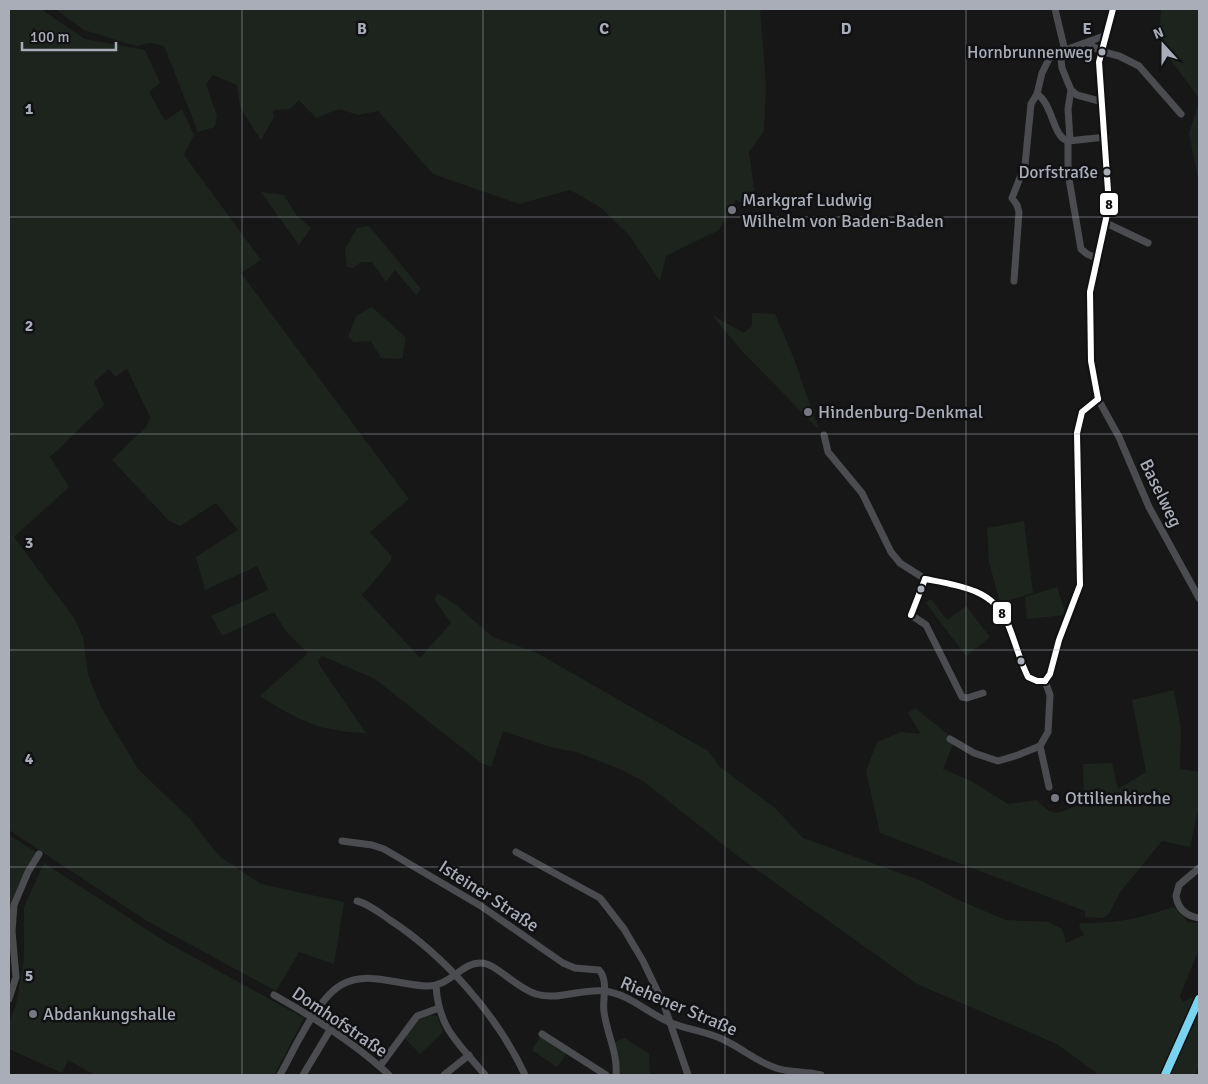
<svg xmlns="http://www.w3.org/2000/svg" width="1208" height="1084" viewBox="0 0 1208 1084" font-family="Signika,sans-serif">
  <rect width="100%" height="100%" fill="#171717"/>
  <g fill="#1d241e">
    <path d="M 9,9 L 41,9 L 85,39 L 145,50 L 160,83 L 149,92 L 165,121 L 182,109 L 194,135 L 184,155 L 261,260 L 241,273 L 409,499 L 370,532 L 391,556 L 391,561 L 362,595 L 420,658 L 451,623 L 434,599 L 438,593 L 455,604 L 493,637 L 537,653 L 708,751 L 720,767 L 775,808 L 803,838 L 922,881 L 954,898 L 1006,920 L 1049,922 L 1062,929 L 1066,943 L 1084,935 L 1079,926 L 1081,923 C 1116,924 1140,918 1174,907 L 1188,922 L 1199,923 L 1199,949 L 1180,996 L 1183,1002 L 1199,994 L 1199,1066 L 1195,1075 L 1099,1075 L 1057,1044 L 917,984 L 739,857 L 643,781 L 620,769 L 576,752 L 550,747 L 503,731 L 491,767 L 480,762 L 375,679 L 322,656 L 318,661 L 320,666 L 366,733 C 320,731 305,723 266,700 L 260,696 L 308,653 L 285,630 L 274,612 L 222,636 L 211,616 L 268,590 L 257,566 L 205,590 L 196,557 L 238,530 L 216,503 L 180,526 L 169,521 L 112,460 L 147,426 L 150,417 L 127,369 L 115,377 L 109,369 L 94,382 L 104,405 L 50,457 L 69,487 L 14,537 L 74,618 L 83,637 L 88,675 L 102,709 L 138,769 L 190,819 L 219,856 L 261,884 L 344,902 L 334,964 L 299,952 L 276,991 L 147,921 L 9,830 Z"/>
    <path d="M 55,9 L 760,9 L 766,86 L 764,131 L 749,152 L 757,210 L 736,200 L 719,230 L 666,256 L 660,281 L 629,235 L 600,207 L 570,190 L 519,204 L 433,174 L 378,111 L 358,115 L 339,109 L 316,118 L 299,100 L 290,109 L 273,110 L 274,117 L 261,140 L 240,107 L 237,85 L 213,75 L 206,84 L 217,116 L 215,127 L 198,132 L 164,46 L 151,43 L 136,46 L 84,30 Z"/>
    <path d="M 1161,9 L 1199,9 L 1199,98 L 1159,44 Z"/>
    <path d="M 1199,103 L 1199,185 L 1189,133 Z"/>
    <path d="M 261,192 L 284,195 L 297,216 L 311,228 L 299,245 Z"/>
    <path d="M 369,226 L 421,289 L 416,295 L 395,270 L 386,282 L 372,262 L 361,262 L 353,268 L 347,267 L 345,249 L 357,228 Z"/>
    <path d="M 372,307 L 406,338 L 402,359 L 381,358 L 371,341 L 354,342 L 348,337 L 356,316 Z"/>
    <path d="M 752,313 L 775,314 L 794,359 L 819,430 L 742,351 L 712,315 L 744,333 L 752,326 Z"/>
    <path d="M 1024,521 L 1033,593 L 1000,603 L 989,562 L 987,528 Z"/>
    <path d="M 1057,587 L 1066,615 L 1027,619 L 1025,597 Z"/>
    <path d="M 931,599 L 947,620 L 966,606 L 990,637 L 966,656 L 926,603 Z"/>
    <path d="M 1174,690 L 1181,729 L 1180,769 L 1199,772 L 1199,805 L 1190,847 L 1162,841 L 1120,892 L 1109,914 L 1103,918 L 1085,917 L 1085,911 L 880,833 L 866,771 L 877,742 L 901,732 L 921,734 L 908,713 L 915,708 L 955,740 L 943,769 L 971,781 L 1008,804 L 1037,800 C 1056,822 1061,809 1084,804 L 1083,764 L 1112,763 L 1118,789 L 1146,772 L 1132,700 Z"/>
    <path d="M 9,835 L 39,854 L 17,896 L 12,931 L 9,928 Z"/>
    <path d="M 44,863 L 166,942 L 304,1018 L 274,1075 L 95,1075 L 68,1060 L 62,1073 L 9,1049 L 9,1023 L 16,1005 L 24,959 L 24,907 Z"/>
    <path d="M 428,1015 L 437,1016 L 443,1032 L 420,1054 L 404,1037 L 416,1020 Z"/>
    <path d="M 542,1034 L 569,1051 L 557,1067 L 532,1050 Z"/>
    <path d="M 625,1038 L 649,1054 L 650,1075 L 616,1075 L 611,1043 Z"/>
  </g>
  <g fill="none" stroke-linecap="round" stroke-linejoin="round">
    <g stroke="#4b4c50" stroke-width="7">
      <path d="M 1055,9 L 1065,51"/>
      <path d="M 1113,9 L 1099,62 L 1110,199 L 1090,292 L 1091,361 L 1094,385 L 1098,399 L 1119,437 L 1149,507 L 1199,598"/>
      <path d="M 1088,43 L 1100,51 L 1119,56 L 1139,66 L 1181,114"/>
      <path d="M 1060,52 L 1062,68 L 1071,90 L 1068,109 L 1070,140"/>
      <path d="M 1071,90 L 1077,95 L 1103,102"/>
      <path d="M 1037,94 C 1053,104 1053,138 1068,141"/>
      <path d="M 1068,141 L 1068,173 L 1081,249 L 1087,254 L 1096,258"/>
      <path d="M 1068,141 L 1106,137"/>
      <path d="M 1106,223 L 1148,243"/>
      <path d="M 1014,281 L 1019,212 L 1017,205 L 1012,198 L 1025,165 L 1031,104 L 1037,94 L 1042,73 L 1051,55 L 1104,36"/>
      <path d="M 824,435 L 828,452 L 862,493 L 891,552 L 900,563 L 925,579 L 975,591 L 994,602 L 1005,616 L 1028,677 L 1037,681 L 1045,681"/>
      <path d="M 925,579 L 911,615 L 926,625 L 962,697 L 967,698 L 983,693"/>
      <path d="M 1045,681 L 1050,674 L 1059,640 L 1080,585 L 1077,433 C 1079,415 1082,407 1098,399"/>
      <path d="M 950,739 L 974,753 L 998,761 L 1018,755 L 1040,746 L 1048,732 L 1050,695 L 1045,681"/>
      <path d="M 1040,746 L 1049,787"/>
      <path d="M 342,841 L 372,845 L 384,849 L 481,906 L 563,963 L 575,968 L 599,970 C 609,981 602,999 604,1012 C 607,1034 618,1054 616,1075"/>
      <path d="M 516,852 L 600,898 L 624,929 L 643,961 L 664,1005 L 688,1075"/>
      <path d="M 1199,868 L 1179,885 L 1176,896 C 1178,909 1186,916 1199,918"/>
      <path d="M 357,901 C 369,904 380,913 390,920 C 445,956 497,1015 525,1075"/>
      <path d="M 436,986 C 439,1030 459,1043 485,1075"/>
      <path d="M 274,995 C 315,1018 355,1043 389,1075"/>
      <path d="M 9,999 L 16,977 L 12,931 L 14,905 L 28,872 L 39,854"/>
      <path d="M 542,1034 L 606,1075"/>
      <path d="M 380,1066 L 417,1016 L 439,1008"/>
      <path d="M 280,1075 C 294,1050 316,1000 341,985 C 368,970 398,985 426,986 C 450,987 462,962 481,963 C 496,963 517,989 536,994 C 559,1001 582,988 604,991 C 627,993 648,1013 669,1022 C 687,1030 708,1031 726,1041 C 743,1049 757,1062 776,1068 C 790,1073 806,1071 821,1075"/>
      <path d="M 303,1075 L 330,1030"/>
      <path d="M 444,1075 L 469,1055"/>
    </g>
    <g stroke="#111113" stroke-width="10">
      <g id="bus-1">
        <path d="M 1098,399 L 1091,361 L 1090,292 L 1109,205 L 1099,62 L 1113,9"/>
        <path d="M 925,579 C 957,585 993,589 1007,622 C 1015,640 1019,659 1028,677 L 1037,681 L 1045,681"/>
        <path d="M 911,615 L 925,579"/>
        <path d="M 1045,681 L 1050,674 L 1059,640 L 1080,585 L 1077,433 L 1082,412 L 1098,399"/>
      </g>
    </g>
    <use href="#bus-1" stroke="#fff" stroke-width="6"/>
    <g stroke="#111113" stroke-width="11">
      <path id="rail-1" d="M 1165,1075 L 1199,999"/>
    </g>
    <use href="#rail-1" stroke="#79d4f0" stroke-width="8"/>
  </g>
  <path fill="none" stroke="#a8adb8" stroke-width="1" stroke-opacity="0.55" d="M 242,9 L 242,1075M 483,9 L 483,1075M 725,9 L 725,1075M 966,9 L 966,1075M 9,217 L 1199,217M 9,434 L 1199,434M 9,650 L 1199,650M 9,867 L 1199,867"/>
  <g fill="#a8adb8" stroke="#111113" stroke-width="2">
    <circle cx="1102" cy="52" r="4.5"/>
    <circle cx="1107" cy="172" r="4.5"/>
    <circle cx="921" cy="589" r="4.5"/>
    <circle cx="1021" cy="661" r="4.5"/>
  </g>
  <g fill="#757880" stroke="#111113" stroke-width="2">
    <circle cx="732" cy="210" r="5"/>
    <circle cx="808" cy="412" r="5"/>
    <circle cx="1055" cy="798" r="5"/>
    <circle cx="33" cy="1014" r="5"/>
  </g>
  <g text-anchor="middle" dominant-baseline="central" stroke-width="5" stroke-linejoin="round" paint-order="stroke">
    <g font-size="17" fill="#a8adb8" stroke="#111113" text-anchor="end">
      <text x="1093" y="52">Hornbrunnenweg</text>
      <text x="1098" y="172">Dorfstraße</text>
    </g>
    <g font-size="18" fill="#a8adb8" stroke="#111113" text-anchor="start">
      <text x="742" y="200">Markgraf Ludwig<tspan x="742" dy="21">Wilhelm von Baden-Baden</tspan></text>
      <text x="818" y="412">Hindenburg-Denkmal</text>
      <text x="1065" y="798">Ottilienkirche</text>
      <text x="43" y="1014">Abdankungshalle</text>
    </g>
    <g font-size="18" fill="#a8adb8" stroke="#111113">
      <text transform="translate(1161 493) rotate(64)">Baselweg</text>
      <text transform="translate(489 896) rotate(33)">Isteiner Straße</text>
      <text transform="translate(679 1006) rotate(23)">Riehener Straße</text>
      <text transform="translate(340 1022) rotate(34)">Domhofstraße</text>
    </g>
  </g>
  <g font-size="16" text-anchor="middle" font-weight="bold" fill="#a8adb8" stroke="#111113" stroke-width="5" stroke-linejoin="round" paint-order="stroke">
    <text x="362" y="34">B</text>
    <text x="604" y="34">C</text>
    <text x="846" y="34">D</text>
    <text x="1087" y="34">E</text>
    <text x="29" y="114">1</text>
    <text x="29" y="331">2</text>
    <text x="29" y="548">3</text>
    <text x="29" y="764">4</text>
    <text x="29" y="981">5</text>
  </g>
  <g stroke="#111113" stroke-width="2">
    <rect x="1099" y="192" width="20" height="24" rx="5" fill="#fff"/>
    <rect x="992" y="601" width="20" height="24" rx="5" fill="#fff"/>
  </g>
  <g font-size="14" text-anchor="middle" font-weight="bold" fill="#111">
    <text x="1109" y="209">8</text>
    <text x="1002" y="618">8</text>
  </g>
  <rect width="1208" height="1084" fill="none" stroke="#a8adb8" stroke-width="20"/>
  <g transform="translate(1163 45) rotate(339)" stroke="#111113" stroke-width="4" paint-order="stroke">
  <path d="M0-4L9 19L0 12L-9 19Z" fill="#a8adb8"/>
  <text y="-8" font-size="14" font-weight="bold" text-anchor="middle" fill="#a8adb8">N</text>
  </g>
  <path d="M22 42v8h94v-8" fill="none" stroke="#a8adb8" stroke-width="2.5"/>
  <text x="30" y="42" font-size="15" fill="#a8adb8" stroke="#111113" stroke-width="4" paint-order="stroke">100 m</text>
</svg>
